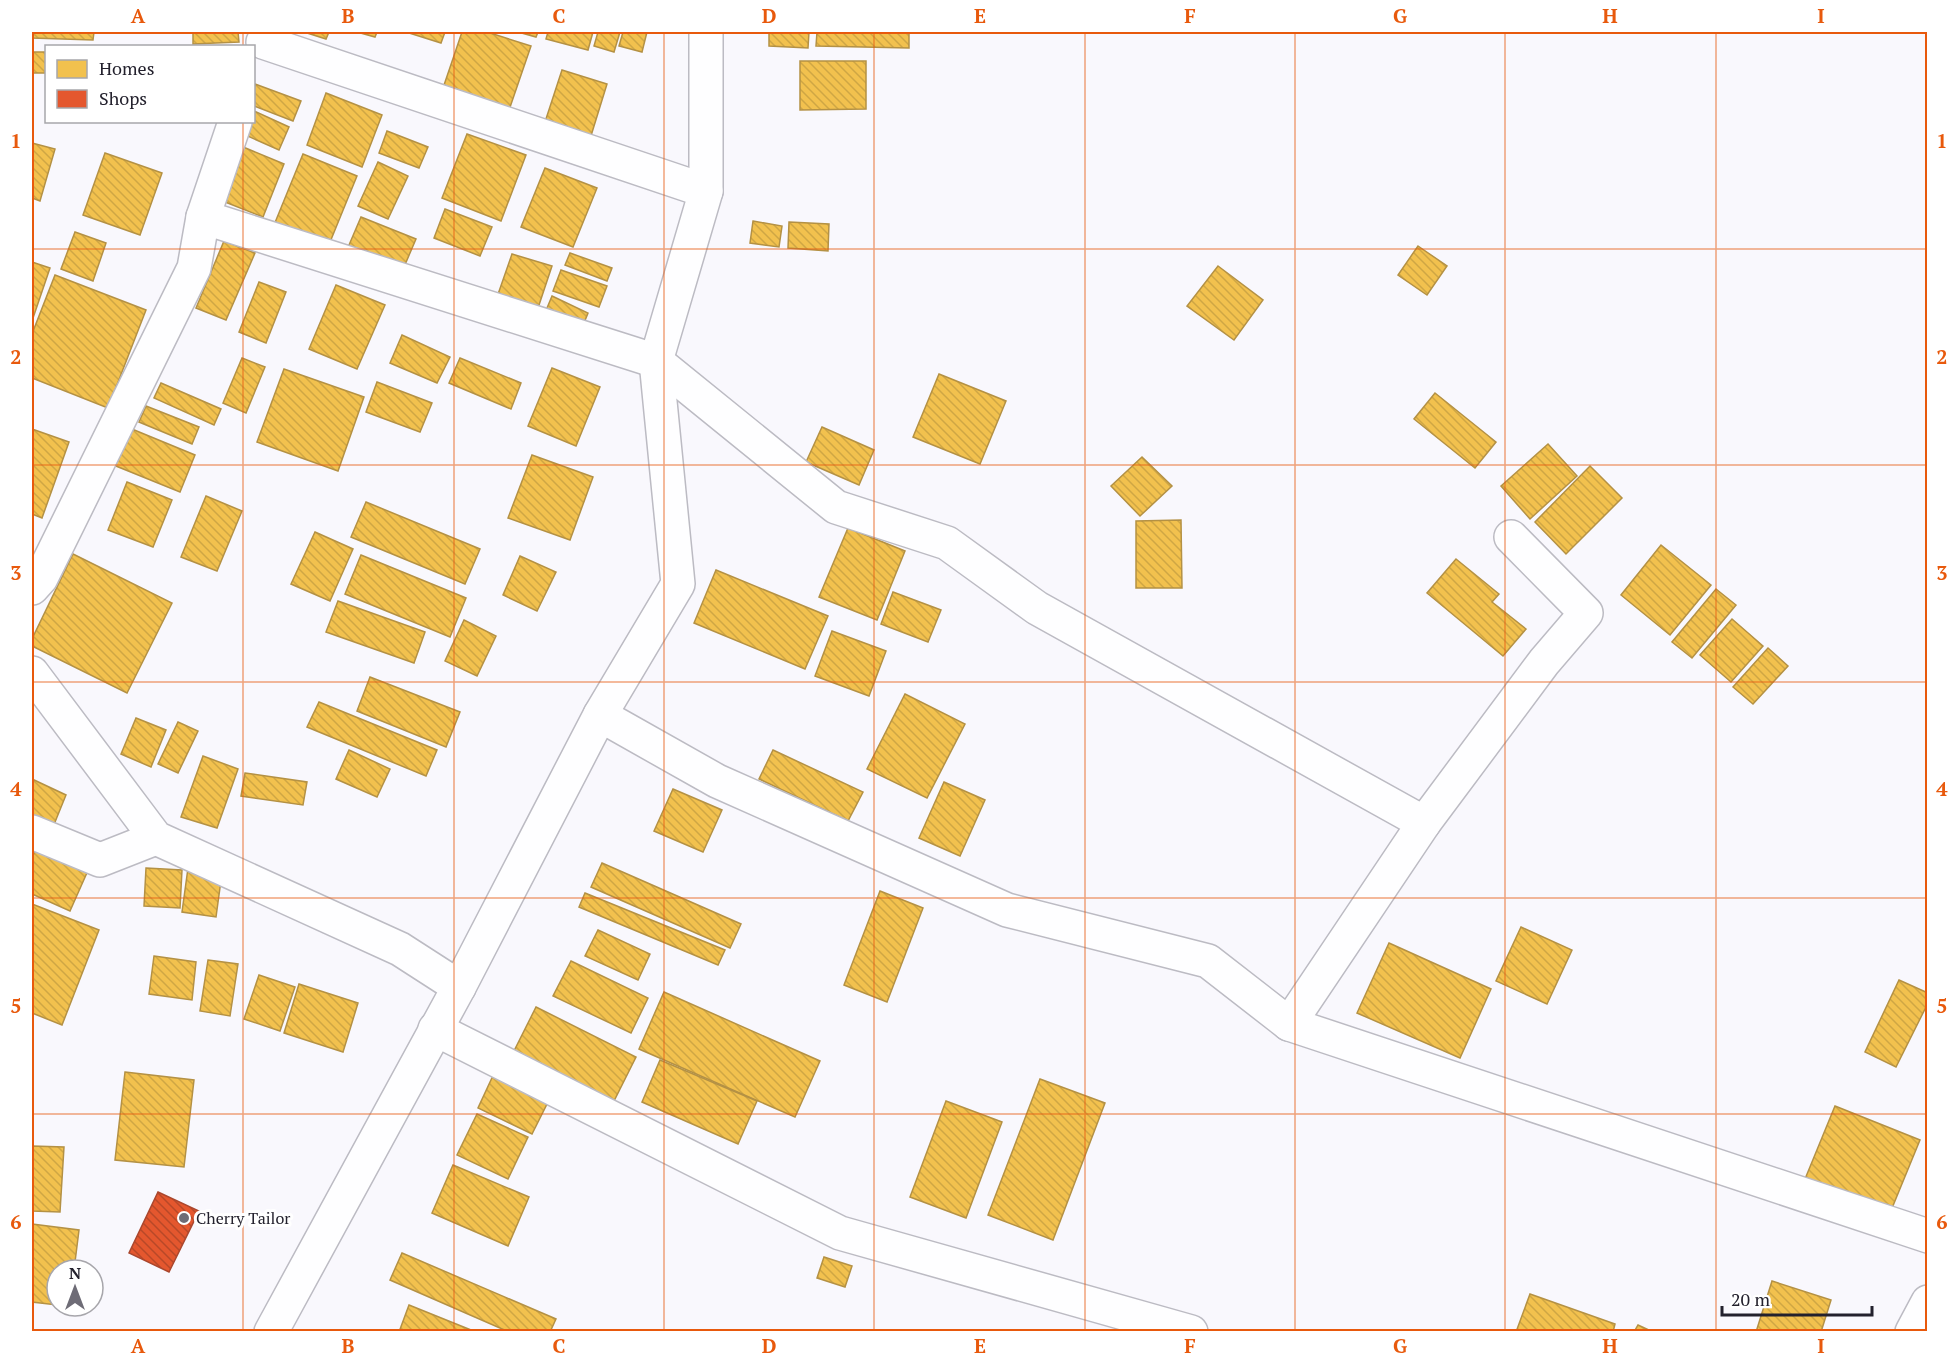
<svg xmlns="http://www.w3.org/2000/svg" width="1959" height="1363" viewBox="0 0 1959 1363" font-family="'PT Serif',serif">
  <defs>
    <pattern id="homes-back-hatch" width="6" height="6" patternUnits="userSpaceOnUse" patternTransform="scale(1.5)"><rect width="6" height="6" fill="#f2c14e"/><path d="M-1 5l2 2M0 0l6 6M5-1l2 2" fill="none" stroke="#cfa644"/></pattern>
    <pattern id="shops-back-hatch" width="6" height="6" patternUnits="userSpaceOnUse" patternTransform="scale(1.5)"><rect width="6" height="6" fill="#e4572e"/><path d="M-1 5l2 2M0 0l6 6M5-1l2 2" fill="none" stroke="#b84828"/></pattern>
  </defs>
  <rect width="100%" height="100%" fill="#f9f8fd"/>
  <g fill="url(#homes-back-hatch)" stroke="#b49144" stroke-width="1.5">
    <path d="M 32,32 L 94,32 L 93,40 L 32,38 Z"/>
    <path d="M 193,32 L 238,32 L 239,42 L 193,44 Z"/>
    <path d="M 304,32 L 329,32 L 326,39 Z"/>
    <path d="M 357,32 L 377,32 L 375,37 Z"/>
    <path d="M 406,32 L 445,32 L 441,43 Z"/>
    <path d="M 462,32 L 487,32 L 531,46 L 508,113 L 442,91 Z"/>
    <path d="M 518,32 L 538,32 L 536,37 Z"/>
    <path d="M 548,32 L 593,32 L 588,50 L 546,39 Z"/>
    <path d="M 598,32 L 620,32 L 614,52 L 594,46 Z"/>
    <path d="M 623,32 L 647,32 L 642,52 L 619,46 Z"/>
    <path d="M 769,32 L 809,32 L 808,48 L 769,46 Z"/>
    <path d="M 817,32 L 909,32 L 909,48 L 816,46 Z"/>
    <rect x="32" y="52" width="14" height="21"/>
    <path d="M 800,61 L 866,61 L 866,109 L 800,110 Z"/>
    <path d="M 562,70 L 607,84 L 590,139 L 544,125 Z"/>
    <path d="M 255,84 L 301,101 L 293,121 L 254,106 L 254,89 Z"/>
    <path d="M 326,93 L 382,115 L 362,167 L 307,145 Z"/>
    <path d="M 254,111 L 289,127 L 279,150 L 234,130 L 238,122 L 254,122 Z"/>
    <path d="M 387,131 L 428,147 L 419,168 L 379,153 Z"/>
    <path d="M 467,134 L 526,155 L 501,221 L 442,198 Z"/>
    <path d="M 32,143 L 55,149 L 40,201 L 32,198 Z"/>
    <path d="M 236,144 L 284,164 L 263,217 L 215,198 Z"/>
    <path d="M 105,153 L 162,173 L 140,235 L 83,215 Z"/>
    <path d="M 303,154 L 357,176 L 328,247 L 274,225 Z"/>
    <path d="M 378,162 L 408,176 L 388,219 L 358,206 Z"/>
    <path d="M 545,168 L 597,188 L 573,247 L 521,227 Z"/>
    <path d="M 445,209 L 492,227 L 480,256 L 434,238 Z"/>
    <path d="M 361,217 L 416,239 L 401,274 L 346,252 Z"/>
    <path d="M 753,221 L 782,226 L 779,247 L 750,243 Z"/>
    <path d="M 789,222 L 829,224 L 828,251 L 788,248 Z"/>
    <path d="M 75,232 L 106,243 L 93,281 L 61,269 Z"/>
    <path d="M 224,241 L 255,253 L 226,320 L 196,308 Z"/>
    <path d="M 1418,246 L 1447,266 L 1427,295 L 1398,275 Z"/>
    <path d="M 570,253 L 612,268 L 607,281 L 565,265 Z"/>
    <path d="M 512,254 L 552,266 L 536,314 L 496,300 Z"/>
    <path d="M 32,262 L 50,268 L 32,321 Z"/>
    <path d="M 1218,266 L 1263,300 L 1234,340 L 1187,306 Z"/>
    <path d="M 561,270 L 607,286 L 599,307 L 553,291 Z"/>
    <path d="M 55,275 L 146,310 L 108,408 L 32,378 L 32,334 Z"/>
    <path d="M 259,282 L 286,292 L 266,343 L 239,332 Z"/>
    <path d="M 336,285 L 385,305 L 357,369 L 309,349 Z"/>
    <path d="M 552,296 L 588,313 L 579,335 L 542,320 Z"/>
    <path d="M 402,335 L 450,357 L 437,383 L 390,363 Z"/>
    <path d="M 242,358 L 265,367 L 246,413 L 223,403 Z"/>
    <path d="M 460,358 L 521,383 L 511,409 L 449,383 Z"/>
    <path d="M 552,368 L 600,387 L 576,446 L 528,426 Z"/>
    <path d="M 284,369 L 364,397 L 338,471 L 257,442 Z"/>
    <path d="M 939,374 L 1006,401 L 980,464 L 913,437 Z"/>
    <path d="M 377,382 L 432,403 L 420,432 L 366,412 Z"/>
    <path d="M 161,383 L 221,409 L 214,425 L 154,398 Z"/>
    <path d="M 1435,393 L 1496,442 L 1475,468 L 1414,419 Z"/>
    <path d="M 146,406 L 199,427 L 192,444 L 139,422 Z"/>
    <path d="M 127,427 L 195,455 L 180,492 L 111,464 Z"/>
    <path d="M 822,427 L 874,450 L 859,485 L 806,462 Z"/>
    <path d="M 32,429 L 69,442 L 42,518 L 32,514 Z"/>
    <path d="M 1548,444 L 1577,476 L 1530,519 L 1501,486 Z"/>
    <path d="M 532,455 L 593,477 L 570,540 L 508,518 Z"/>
    <path d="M 1142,457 L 1172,486 L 1140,516 L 1111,486 Z"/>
    <path d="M 1590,466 L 1622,498 L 1566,554 L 1535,522 Z"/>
    <path d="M 127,482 L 172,500 L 153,547 L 108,530 Z"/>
    <path d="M 206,496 L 242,511 L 217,571 L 181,557 Z"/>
    <path d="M 366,502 L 480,549 L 465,584 L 351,537 Z"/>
    <path d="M 1181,520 L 1182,588 L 1136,588 L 1136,521 Z"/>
    <path d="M 848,528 L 905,551 L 877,620 L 819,597 Z"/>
    <path d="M 315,532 L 353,549 L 330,601 L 291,584 Z"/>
    <path d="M 1661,545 L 1711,585 L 1670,635 L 1621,595 Z"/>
    <path d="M 73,554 L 172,603 L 127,693 L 32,646 L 32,639 Z"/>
    <path d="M 361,555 L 466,598 L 450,637 L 345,594 Z"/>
    <path d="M 520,556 L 556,572 L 537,611 L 503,595 Z"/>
    <path d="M 1456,559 L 1499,594 L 1492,602 L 1526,629 L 1503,656 L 1427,593 Z"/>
    <path d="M 716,570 L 828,616 L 805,669 L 694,623 Z"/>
    <path d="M 1716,589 L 1736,605 L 1692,658 L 1672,642 Z"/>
    <path d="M 893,592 L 941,610 L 928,642 L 881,624 Z"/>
    <path d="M 338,601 L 425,632 L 414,663 L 326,632 Z"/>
    <path d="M 1732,619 L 1763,646 L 1731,682 L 1700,655 Z"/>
    <path d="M 464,620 L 496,636 L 477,676 L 445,661 Z"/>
    <path d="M 832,631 L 886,651 L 869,696 L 815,676 Z"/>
    <path d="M 1768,648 L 1788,666 L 1753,704 L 1733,687 Z"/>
    <path d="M 370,677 L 460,712 L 446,747 L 357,711 Z"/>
    <path d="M 905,694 L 965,724 L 927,798 L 867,769 Z"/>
    <path d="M 319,702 L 437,750 L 426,776 L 307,727 Z"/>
    <path d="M 136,718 L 166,730 L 151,767 L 121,754 Z"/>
    <path d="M 178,722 L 198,731 L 178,773 L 158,764 Z"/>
    <path d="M 349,750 L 390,769 L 377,797 L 336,779 Z"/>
    <path d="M 773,750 L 863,792 L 848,821 L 759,779 Z"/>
    <path d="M 203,756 L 238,769 L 217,828 L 181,817 Z"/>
    <path d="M 245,773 L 307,782 L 303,805 L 241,796 Z"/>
    <path d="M 32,779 L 66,795 L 53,827 L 32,817 Z"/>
    <path d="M 944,782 L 985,800 L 960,856 L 919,838 Z"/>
    <path d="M 673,789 L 722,810 L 703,852 L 654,831 Z"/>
    <path d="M 38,844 L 90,866 L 70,911 L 32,894 L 32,858 Z"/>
    <path d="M 602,863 L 741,924 L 730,948 L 591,887 Z"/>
    <path d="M 146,868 L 182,870 L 180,908 L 144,906 Z"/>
    <path d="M 188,868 L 222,873 L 216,917 L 182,912 Z"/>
    <path d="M 880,891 L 923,908 L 887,1002 L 844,985 Z"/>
    <path d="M 585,893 L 725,950 L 718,965 L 579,907 Z"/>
    <path d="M 32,904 L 99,930 L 62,1025 L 32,1013 Z"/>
    <path d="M 1521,927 L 1572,950 L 1547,1004 L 1496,981 Z"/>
    <path d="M 598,930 L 650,954 L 638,980 L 585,956 Z"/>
    <path d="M 1389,943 L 1491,989 L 1460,1058 L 1357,1013 Z"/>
    <path d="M 154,956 L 196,962 L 192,1000 L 149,994 Z"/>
    <path d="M 208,960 L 238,964 L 230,1016 L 200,1011 Z"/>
    <path d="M 571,961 L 648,998 L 631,1033 L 553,996 Z"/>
    <path d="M 259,975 L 295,987 L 280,1031 L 244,1019 Z"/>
    <path d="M 1899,980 L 1928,993 L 1928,1003 L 1896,1067 L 1865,1052 Z"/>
    <path d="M 299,984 L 358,1003 L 343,1052 L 284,1033 Z"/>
    <path d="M 664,992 L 820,1061 L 795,1117 L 639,1049 Z"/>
    <path d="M 536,1007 L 636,1057 L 611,1107 L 511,1057 Z"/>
    <path d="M 660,1060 L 757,1101 L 738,1144 L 642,1102 Z"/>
    <path d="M 497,1067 L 552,1094 L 532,1134 L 478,1108 Z"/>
    <path d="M 125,1072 L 194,1080 L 184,1167 L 115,1160 Z"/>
    <path d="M 1040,1079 L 1105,1103 L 1053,1240 L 988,1215 Z"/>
    <path d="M 946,1101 L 1002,1122 L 966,1218 L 910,1197 Z"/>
    <path d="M 1835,1106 L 1920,1140 L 1890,1213 L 1805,1179 Z"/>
    <path d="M 477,1114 L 528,1137 L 508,1179 L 457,1155 Z"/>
    <path d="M 32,1146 L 64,1147 L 60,1212 L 32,1211 Z"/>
    <path d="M 453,1165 L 529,1197 L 508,1246 L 432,1213 Z"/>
    <path d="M 32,1224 L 79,1230 L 74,1270 L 57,1270 L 57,1305 L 32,1302 Z"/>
    <path d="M 402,1253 L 556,1319 L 550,1332 L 509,1332 L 390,1280 Z"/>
    <path d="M 824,1257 L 852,1266 L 845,1287 L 817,1278 Z"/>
    <path d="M 1772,1281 L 1831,1300 L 1821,1332 L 1756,1332 Z"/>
    <path d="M 1530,1294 L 1615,1324 L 1613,1332 L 1516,1332 Z"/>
    <path d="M 409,1305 L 476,1332 L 399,1332 Z"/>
    <path d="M 1638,1325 L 1653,1332 L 1634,1332 Z"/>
  </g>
  <path fill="url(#shops-back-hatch)" stroke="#aa472e" stroke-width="1.5" d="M 158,1192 L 199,1211 L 169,1272 L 129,1253 Z"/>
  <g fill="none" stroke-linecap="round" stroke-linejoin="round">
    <g stroke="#bcbbc3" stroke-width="36">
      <g id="street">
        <path d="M 263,42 L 706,191"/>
        <path d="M 203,217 L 656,361 L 836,507 L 947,543 L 1037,608 L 1424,823"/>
        <path d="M 32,588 L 41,578 L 194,268 L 203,217 L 235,122"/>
        <path d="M 32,673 L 156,838 L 400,949 L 459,987"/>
        <path d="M 600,715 L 717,781 L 1007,910 L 1208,961 L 1289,1024 L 1928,1236"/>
        <path d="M 32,832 L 100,860 L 156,838"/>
        <path d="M 1289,1024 L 1424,823 L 1544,662 L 1586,613 L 1511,537"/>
        <path d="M 435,1029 L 840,1233 L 1191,1332"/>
        <path d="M 1912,1332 L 1928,1302"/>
      </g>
    </g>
    <g stroke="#bcbbc3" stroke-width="36">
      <path id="secondary" d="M 271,1332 L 459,987 L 600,715 L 678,584 L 656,361 L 706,191 L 706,32"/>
    </g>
    <use href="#street" stroke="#fefeff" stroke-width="33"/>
    <use href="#secondary" stroke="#fefeff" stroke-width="33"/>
  </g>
  <path fill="none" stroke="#e8590c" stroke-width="1.5" stroke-opacity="0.55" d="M 243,32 L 243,46M 454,32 L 454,1332M 664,32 L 664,1332M 874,32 L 874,1332M 1085,32 L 1085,1332M 1295,32 L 1295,1332M 1505,32 L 1505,1332M 1716,32 L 1716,1332M 243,122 L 243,1332M 32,249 L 1928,249M 32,465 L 1928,465M 32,682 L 1928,682M 32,898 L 1928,898M 32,1114 L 1928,1114"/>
  <circle fill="#6e6c76" stroke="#fff" stroke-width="2" cx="184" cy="1218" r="6"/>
  <g text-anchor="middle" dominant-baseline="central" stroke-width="6" stroke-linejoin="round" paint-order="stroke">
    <g font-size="16" fill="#23212d" stroke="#fff" text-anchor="start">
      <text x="196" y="1218">Cherry Tailor</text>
    </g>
  </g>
  <rect width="1959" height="1363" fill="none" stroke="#ffffff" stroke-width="66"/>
  <rect x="45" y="45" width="210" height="78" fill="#ffffff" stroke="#a7a6ab" stroke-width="1.5"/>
  <rect x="57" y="60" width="30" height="18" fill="#f2c14e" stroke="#a7a6ab" stroke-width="1.5"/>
  <text x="99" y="75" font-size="18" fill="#23212d">Homes</text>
  <rect x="57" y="90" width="30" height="18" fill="#e4572e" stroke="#a7a6ab" stroke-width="1.5"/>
  <text x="99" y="105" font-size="18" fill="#23212d">Shops</text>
  <g transform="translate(75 1288)"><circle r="28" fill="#ffffff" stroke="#a7a6ab" stroke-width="1.5"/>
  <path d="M0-4.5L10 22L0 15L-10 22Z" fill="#6e6c76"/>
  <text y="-9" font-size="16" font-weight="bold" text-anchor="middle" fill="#23212d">N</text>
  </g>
  <path d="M1722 1306v9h150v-9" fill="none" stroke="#23212d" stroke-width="3"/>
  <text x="1731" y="1306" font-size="18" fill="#23212d" stroke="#ffffff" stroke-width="4.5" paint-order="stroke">20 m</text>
  <rect x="33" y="33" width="1893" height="1297" fill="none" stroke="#e8590c" stroke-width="2"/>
  <g font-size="20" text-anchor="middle" font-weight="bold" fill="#e8590c">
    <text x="138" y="23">A</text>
    <text x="348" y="23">B</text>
    <text x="559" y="23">C</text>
    <text x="769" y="23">D</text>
    <text x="980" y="23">E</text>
    <text x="1190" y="23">F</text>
    <text x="1400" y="23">G</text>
    <text x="1610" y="23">H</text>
    <text x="1821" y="23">I</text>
    <text x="16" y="148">1</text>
    <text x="1942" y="148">1</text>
    <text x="16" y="364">2</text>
    <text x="1942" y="364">2</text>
    <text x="16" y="580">3</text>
    <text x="1942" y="580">3</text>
    <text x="16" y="796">4</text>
    <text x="1942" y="796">4</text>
    <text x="16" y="1013">5</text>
    <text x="1942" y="1013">5</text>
    <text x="16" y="1229">6</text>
    <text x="1942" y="1229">6</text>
    <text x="138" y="1353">A</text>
    <text x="348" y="1353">B</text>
    <text x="559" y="1353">C</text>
    <text x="769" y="1353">D</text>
    <text x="980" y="1353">E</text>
    <text x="1190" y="1353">F</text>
    <text x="1400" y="1353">G</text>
    <text x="1610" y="1353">H</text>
    <text x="1821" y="1353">I</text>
  </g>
</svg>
